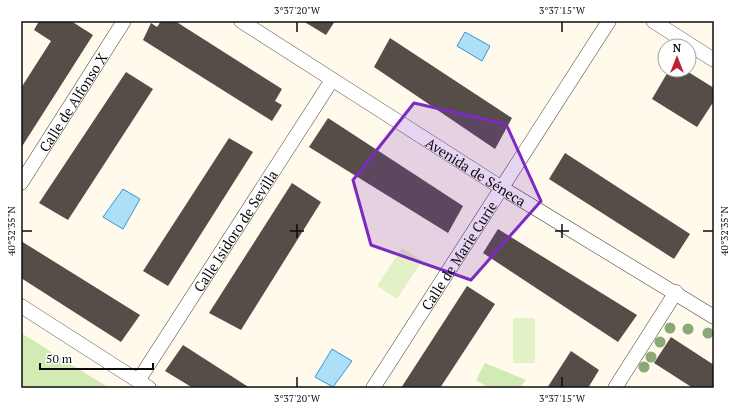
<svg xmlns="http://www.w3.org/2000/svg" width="735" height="409" viewBox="0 0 735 409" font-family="'PT Serif',serif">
  <rect width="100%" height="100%" fill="#fffaeb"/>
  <g fill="#d2eab4">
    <path d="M 21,333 L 109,388 L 21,388 Z"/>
    <path d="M 485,363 L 526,380 L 520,388 L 489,388 L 476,380 Z"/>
  </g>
  <g fill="#e3f1c6">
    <path d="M 402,248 L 422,261 L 397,299 L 377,286 Z"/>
    <rect x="513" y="318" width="22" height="45"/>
  </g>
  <g fill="#aedff8" stroke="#3397d1">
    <path d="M 465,32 L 490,46 L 482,61 L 457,46 Z"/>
    <path d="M 123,189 L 140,199 L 123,229 L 103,217 Z"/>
    <path d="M 332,349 L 352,361 L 333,387 L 315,377 Z"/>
  </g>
  <g fill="#554d48">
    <path d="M 39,21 L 71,21 L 93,35 L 21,148 L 21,88 L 51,41 L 34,30 Z"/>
    <path d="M 161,21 L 175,21 L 282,89 L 275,101 L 282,105 L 272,121 L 143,40 L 151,23 L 157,27 Z"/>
    <path d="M 303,21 L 335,21 L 326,35 Z"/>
    <path d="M 390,38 L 512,118 L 495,149 L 374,67 Z"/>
    <path d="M 669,70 L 685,70 L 714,88 L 714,101 L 697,127 L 652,99 Z"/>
    <path d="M 126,72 L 153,89 L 68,220 L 39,203 Z"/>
    <path d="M 328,118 L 463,206 L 448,233 L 309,147 Z"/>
    <path d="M 229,138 L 253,152 L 168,286 L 143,271 Z"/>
    <path d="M 565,153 L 690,234 L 674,259 L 549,179 Z"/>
    <path d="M 292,183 L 321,202 L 241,330 L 209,313 Z"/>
    <path d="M 498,229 L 637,315 L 618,342 L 483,253 Z"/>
    <path d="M 21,241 L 140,315 L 121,342 L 21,278 Z"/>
    <path d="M 467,286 L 495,304 L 440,388 L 401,388 Z"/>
    <path d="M 671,337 L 714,365 L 714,388 L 693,388 L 654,363 Z"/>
    <path d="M 183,345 L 250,388 L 193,388 L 165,371 Z"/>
    <path d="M 571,351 L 599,370 L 588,388 L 547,388 Z"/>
  </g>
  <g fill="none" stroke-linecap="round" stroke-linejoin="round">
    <g stroke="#3f3f3f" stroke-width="15">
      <g id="street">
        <path id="s1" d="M 241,21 L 502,188 L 714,317"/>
        <path d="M 653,21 L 714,60"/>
        <path id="s2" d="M 21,183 L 124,21"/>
        <path d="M 21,306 L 149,388"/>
        <path id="s3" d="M 138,381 L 332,80"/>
        <path id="s4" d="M 373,388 L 609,21"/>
        <path d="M 615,388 L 676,292"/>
      </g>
    </g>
    <use href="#street" stroke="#fff" stroke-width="14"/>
  </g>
  <g fill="#8ca879">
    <circle cx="670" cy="328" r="5.5"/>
    <circle cx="688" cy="329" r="5.5"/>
    <circle cx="708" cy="333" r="5.5"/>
    <circle cx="660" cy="342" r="5.5"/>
    <circle cx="651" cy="357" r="5.5"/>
    <circle cx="644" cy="367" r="5.5"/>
  </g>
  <path fill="#7b2cbf" fill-opacity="0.2" stroke="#7b2cbf" stroke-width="3" stroke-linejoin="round" d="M 414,103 L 506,124 L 541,201 L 471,280 L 371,245 L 353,180 Z"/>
  <path fill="none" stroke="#0c0c0c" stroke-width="1.5" d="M 297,22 L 297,32M 562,22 L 562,32M 297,224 L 297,238M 562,224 L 562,238M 22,231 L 32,231M 290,231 L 304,231M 555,231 L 569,231M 703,231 L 713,231M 297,377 L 297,387M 562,377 L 562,387"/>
  <g text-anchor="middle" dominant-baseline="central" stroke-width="4" stroke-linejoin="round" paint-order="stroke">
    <g font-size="14" fill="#0c0c0c" stroke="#fff">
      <text stroke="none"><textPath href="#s2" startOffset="96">Calle de Alfonso X</textPath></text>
      <text stroke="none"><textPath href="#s1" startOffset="279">Avenida de Séneca</textPath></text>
      <text stroke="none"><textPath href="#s3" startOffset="179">Calle Isidoro de Sevilla</textPath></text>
      <text stroke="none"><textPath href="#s4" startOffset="158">Calle de Marie Curie</textPath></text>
    </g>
  </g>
  <rect width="735" height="409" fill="none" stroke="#ffffff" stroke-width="44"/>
  <g transform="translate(677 58)"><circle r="19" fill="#ffffff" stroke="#9e9e9e"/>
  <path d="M0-3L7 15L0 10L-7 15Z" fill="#bf212e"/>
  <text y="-6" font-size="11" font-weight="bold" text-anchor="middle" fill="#0c0c0c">N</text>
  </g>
  <path d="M40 363v6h113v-6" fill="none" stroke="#0c0c0c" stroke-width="2"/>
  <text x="46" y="363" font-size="12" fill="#0c0c0c" stroke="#ffffff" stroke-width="3" paint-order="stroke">50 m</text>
  <rect x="22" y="22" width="691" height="365" fill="none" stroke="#0c0c0c" stroke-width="1.5"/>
  <g font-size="10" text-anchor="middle" fill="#0c0c0c">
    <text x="297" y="14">3°37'20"W</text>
    <text x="562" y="14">3°37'15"W</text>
    <text transform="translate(11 231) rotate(-90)" y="4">40°32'35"N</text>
    <text transform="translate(724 231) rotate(-90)" y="4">40°32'35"N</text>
    <text x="297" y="402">3°37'20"W</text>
    <text x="562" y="402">3°37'15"W</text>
  </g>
</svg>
